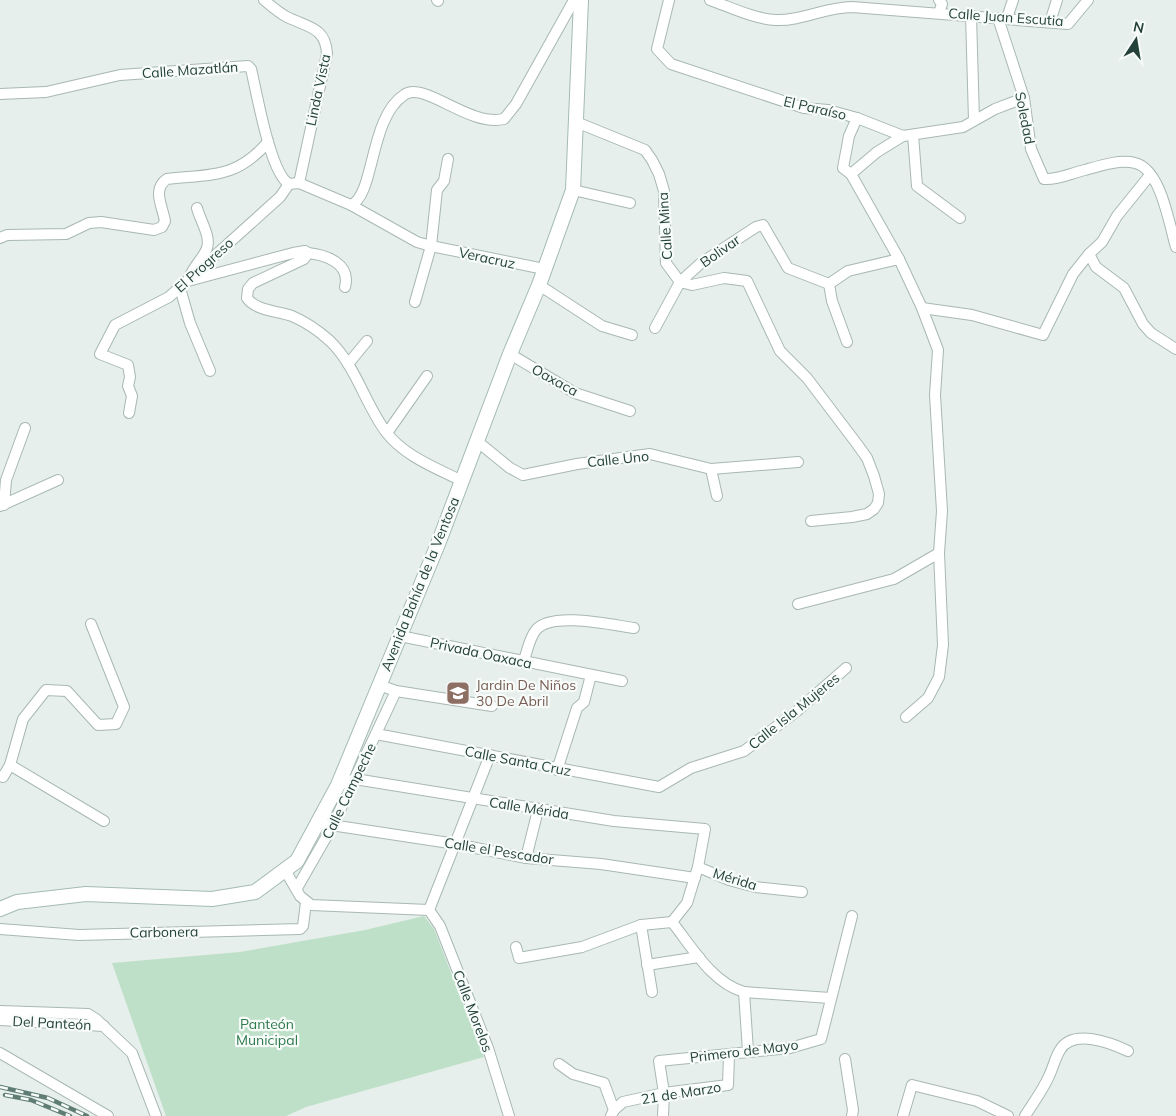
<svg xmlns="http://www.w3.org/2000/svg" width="1176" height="1116" viewBox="0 0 1176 1116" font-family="Mulish,sans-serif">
  <rect width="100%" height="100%" fill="#e6efeb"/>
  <path fill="#bfe0c8" d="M 424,916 L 434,929 L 484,1057 L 306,1107 L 286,1116 L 166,1116 L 112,963 L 240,952 L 365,930 Z"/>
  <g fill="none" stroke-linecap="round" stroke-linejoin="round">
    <g stroke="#a8b8b2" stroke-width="12">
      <g id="street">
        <path d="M 264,0 C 271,6 279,13 287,17 C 307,27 326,27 327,54 L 299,183"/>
        <path d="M 437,0 L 438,1"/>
        <path d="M 669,0 L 657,49 L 671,64 L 804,108 L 828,110 L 857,118 L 903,136 L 963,127 L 995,109 L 1024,98"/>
        <path d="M 710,0 C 730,7 754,19 776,20 C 802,21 826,7 852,7 L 1068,24 L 1088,0"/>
        <path d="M 939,0 L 942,4 L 939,13"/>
        <path d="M 971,15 L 974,120"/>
        <path d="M 998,18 L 1024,98 L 1031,149 L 1044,179 C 1059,180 1071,173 1085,170 C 1099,166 1120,159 1135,163 C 1161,169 1169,224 1176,247"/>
        <path d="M 1007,18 L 1013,0"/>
        <path d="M 1050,22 L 1057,0"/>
        <path d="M 0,94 L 46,92 L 120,75 L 248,66 L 251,69 C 257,93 270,173 289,184 L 299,183 L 351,205 C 375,195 369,118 404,95 C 424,80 468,127 504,119 L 516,104 L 574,0"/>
        <path d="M 576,122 L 645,150 L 652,160 L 659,174 L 664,191 L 666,263 L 680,282 L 692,285 L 724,278 L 747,281 L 780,351 L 807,378 L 857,444 L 867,458 L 874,476 L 879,494 L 878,503 L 874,509 L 867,514 L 852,517 L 811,521"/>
        <path d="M 913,135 L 917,186 L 960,218"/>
        <path d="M 903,136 L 877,152 L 851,174 L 899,259 L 922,308 L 938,350 L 935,395 L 942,511 L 939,553 L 943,645 L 939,677 L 928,698 L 906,717"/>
        <path d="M 851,174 L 843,168 L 849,136 L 857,118"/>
        <path d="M 1150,175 L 1117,216 L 1102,242 L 1089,254 L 1096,267 L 1124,288 L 1143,324 L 1151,333 L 1176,349"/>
        <path d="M 573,190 L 630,203"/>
        <path d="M 351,205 L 417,242 L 431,246 L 544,269"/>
        <path d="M 0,238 L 7,235 L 66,234 L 89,223 L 101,222 L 154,230 L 162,227 L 165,221 C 162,205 152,189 167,179 C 211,174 236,179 268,142"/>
        <path d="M 308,253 C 327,255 351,264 345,287"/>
        <path d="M 190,276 C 194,266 204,257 207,248 C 211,236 200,220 197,208"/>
        <path d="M 188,281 L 293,253 L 305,251 L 308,253 L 304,259 L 253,283 L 248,289 L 247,298 C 256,311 278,311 292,316 C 306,322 319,331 330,341 C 356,366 365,404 386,432 C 404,456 436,468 462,481"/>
        <path d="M 829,284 L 848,271 L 899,259"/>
        <path d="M 539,285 L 602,326 L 632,335"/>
        <path d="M 180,288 L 190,323 L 210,371"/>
        <path d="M 415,302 L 431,246 L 437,190 L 444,181 L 448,159"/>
        <path d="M 922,308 L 972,315 L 1043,335 L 1073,274 L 1089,254"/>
        <path d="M 655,328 L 680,282 L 701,263 L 756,227 L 763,225 L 788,268 L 829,284 L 832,301 L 847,342"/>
        <path d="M 510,354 L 575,393 L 630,411"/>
        <path d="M 348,364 L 367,341"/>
        <path d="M 129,413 L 132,396 L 128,386 L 130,377 L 128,365 L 100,354 L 115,325 L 169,297 L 280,197 L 289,184"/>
        <path d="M 387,433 L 427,376"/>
        <path d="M 478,442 L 510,468 L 523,475 L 577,464 L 650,454 L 711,469 L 798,462"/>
        <path d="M 711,469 L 717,496"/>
        <path d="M 4,505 L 6,480 L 25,428"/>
        <path d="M 0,506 L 58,480"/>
        <path d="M 798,604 L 894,579 L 939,553"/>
        <path d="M 400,636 L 622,681"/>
        <path d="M 523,663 C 527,653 529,638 536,630 C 551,611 612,625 634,628"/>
        <path d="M 379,685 L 396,691 L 492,706"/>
        <path d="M 376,734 L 659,787 L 691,768 L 744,751 L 797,711 L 846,668"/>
        <path d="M 10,765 L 104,821"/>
        <path d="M 557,770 L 577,708 L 584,702 L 591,675"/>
        <path d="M 0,776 L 3,777 L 10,765 L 23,719 L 46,690 L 67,691 L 98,725 L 116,724 L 124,707 L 91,624"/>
        <path d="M 338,785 L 355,779 L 614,821 L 705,829 L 698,867 L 687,903 L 672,922 C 692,947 712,983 744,992 L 830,998"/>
        <path d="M 318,823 L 456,844 L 526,858 L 601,864 L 695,878"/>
        <path d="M 526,858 L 538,810"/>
        <path d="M 698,867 L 729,880 L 755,887 L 802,892"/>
        <path d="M 285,870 L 300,896 L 311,905 L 429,910"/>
        <path d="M 297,888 L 332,827 L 396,691"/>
        <path d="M 429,910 L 440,926 L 488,1048 L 509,1116"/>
        <path d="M 429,910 L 490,755"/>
        <path d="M 641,925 L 652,992"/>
        <path d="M 0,929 L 79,935 L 300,929 L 303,926 L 306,902"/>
        <path d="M 516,947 L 519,958 L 582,947 L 641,925 L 672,922"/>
        <path d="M 647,965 L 699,957"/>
        <path d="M 744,992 L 748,1051"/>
        <path d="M 0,1011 L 88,1014 L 96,1019 L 132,1053 L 156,1116"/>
        <path d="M 0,1020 L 104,1026"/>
        <path d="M 0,1053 L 108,1116"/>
        <path d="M 845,1059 L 853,1110 L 852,1116"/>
        <path d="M 559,1064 L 573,1074 L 604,1083 L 614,1110"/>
        <path d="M 611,1116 L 614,1110 L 623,1102 L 664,1093 L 728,1085 L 729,1055"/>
        <path d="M 663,1116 L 664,1093 L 659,1061 L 790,1048 L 821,1039 L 852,916"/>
        <path d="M 903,1116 L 912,1085 L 977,1101 L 1008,1116"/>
        <path d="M 1025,1116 C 1033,1103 1043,1090 1049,1076 C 1053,1068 1055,1058 1060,1050 C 1073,1028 1111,1043 1128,1051"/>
      </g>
    </g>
    <g stroke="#a4bbb3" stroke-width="16">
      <path id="secondary" d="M 0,909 L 17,902 L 86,894 L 212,899 L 255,892 L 297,861 L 338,785 L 438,544 L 510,354 L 539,285 L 573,190 L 581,0"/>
    </g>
    <use href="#street" stroke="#fff" stroke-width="10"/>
    <use href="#secondary" stroke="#fff" stroke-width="14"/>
    <g stroke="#5f7d75" stroke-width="4.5">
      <g id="rail">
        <path d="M 0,1087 L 48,1098 L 87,1116"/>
        <path d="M 5,1095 L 31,1100 L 70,1116"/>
      </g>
    </g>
    <use href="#rail" stroke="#f7fbf9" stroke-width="2.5" stroke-dasharray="8" stroke-linecap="butt"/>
  </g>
  <defs>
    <g id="school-square" transform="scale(1.25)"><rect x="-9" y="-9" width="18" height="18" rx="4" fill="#8d6e63" stroke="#f7fbf9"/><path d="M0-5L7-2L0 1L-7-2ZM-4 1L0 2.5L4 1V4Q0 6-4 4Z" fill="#fff"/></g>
  </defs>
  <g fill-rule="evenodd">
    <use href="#school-square" x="458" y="693"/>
  </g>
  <g text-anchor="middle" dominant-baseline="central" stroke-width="4.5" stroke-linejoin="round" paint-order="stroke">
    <g font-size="14" fill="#24423a" stroke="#f7fbf9">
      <text transform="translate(1006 17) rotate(4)">Calle Juan Escutia</text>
      <text transform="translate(190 70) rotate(-4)">Calle Mazatlán</text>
      <text transform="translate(318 90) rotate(-78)">Linda Vista</text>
      <text transform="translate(815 108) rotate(13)">El Paraíso</text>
      <text transform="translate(1025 118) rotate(79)">Soledad</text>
      <text transform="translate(665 226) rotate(-94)">Calle Mina</text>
      <text transform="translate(720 251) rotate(-35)">Bolivar</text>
      <text transform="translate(487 258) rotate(12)">Veracruz</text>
      <text transform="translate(204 265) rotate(-42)">El Progreso</text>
      <text transform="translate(555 380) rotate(29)">Oaxaca</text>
      <text transform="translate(618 459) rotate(-6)">Calle Uno</text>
      <text transform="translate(420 584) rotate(-68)">Avenida Bahía de la Ventosa</text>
      <text transform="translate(481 653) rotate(12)">Privada Oaxaca</text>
      <text transform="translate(794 711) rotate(-39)">Calle Isla Mujeres</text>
      <text transform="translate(518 761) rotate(11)">Calle Santa Cruz</text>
      <text transform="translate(349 791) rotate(-64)">Calle Campeche</text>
      <text transform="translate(529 808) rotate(9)">Calle Mérida</text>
      <text transform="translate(499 851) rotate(9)">Calle el Pescador</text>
      <text transform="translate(735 879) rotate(17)">Mérida</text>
      <text transform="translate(164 932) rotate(-1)">Carbonera</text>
      <text transform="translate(473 1011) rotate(69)">Calle Morelos</text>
      <text transform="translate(52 1023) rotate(3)">Del Panteón</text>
      <text transform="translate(744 1051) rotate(-7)">Primero de Mayo</text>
      <text transform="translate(681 1093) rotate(-9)">21 de Marzo</text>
    </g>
    <g font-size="14" fill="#785e54" stroke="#f7fbf9" text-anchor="start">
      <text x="476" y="685">Jardin De Niños<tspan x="476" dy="16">30 De Abril</tspan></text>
    </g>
    <g font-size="14" fill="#2d7a4b" stroke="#f7fbf9">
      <text x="267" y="1024">Panteón<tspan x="267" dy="16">Municipal</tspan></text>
    </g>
  </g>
  <g transform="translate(1136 40) rotate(12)" stroke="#f7fbf9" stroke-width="4" paint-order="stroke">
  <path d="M0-4L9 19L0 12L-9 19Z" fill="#24423a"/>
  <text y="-8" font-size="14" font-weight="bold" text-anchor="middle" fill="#24423a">N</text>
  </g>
</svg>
